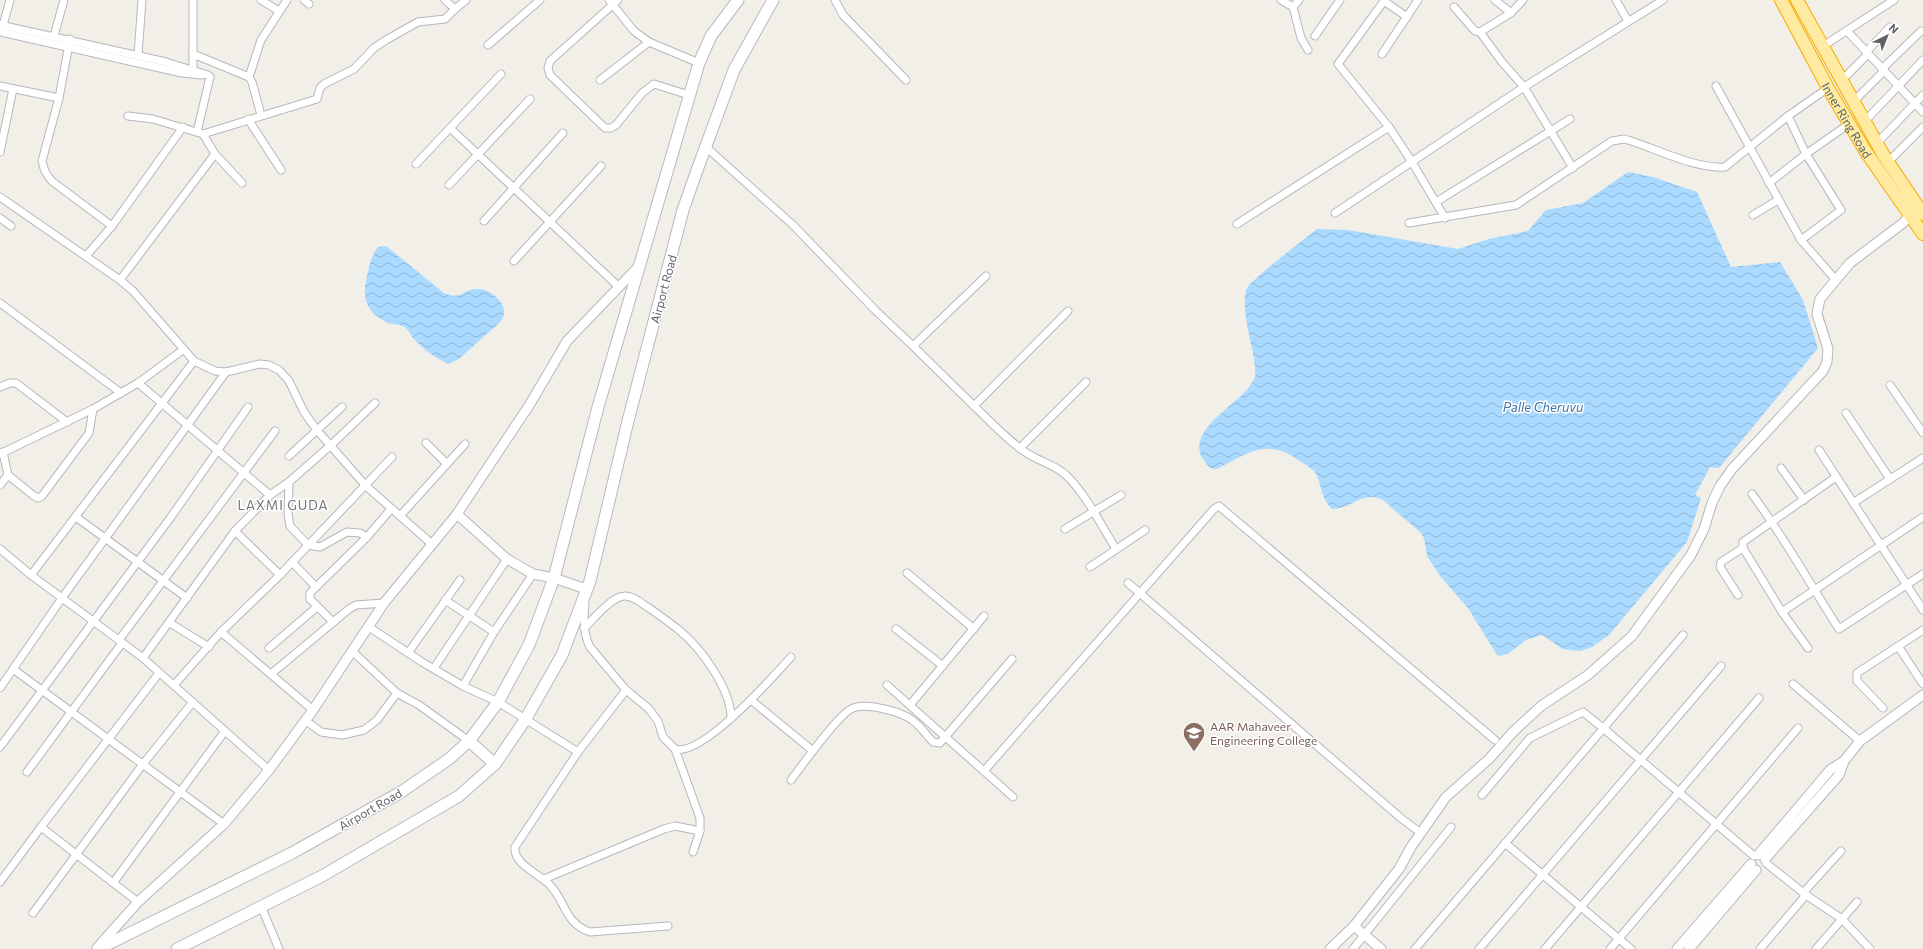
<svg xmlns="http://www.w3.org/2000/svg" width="1923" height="949" viewBox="0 0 1923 949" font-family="Commissioner,sans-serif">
  <defs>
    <pattern id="water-waves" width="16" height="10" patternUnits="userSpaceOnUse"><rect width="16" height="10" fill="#aadaff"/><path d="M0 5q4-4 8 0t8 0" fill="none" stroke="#8eb4d2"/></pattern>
  </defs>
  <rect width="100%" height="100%" fill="#f1efe8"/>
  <g fill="url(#water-waves)">
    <path d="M 1628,172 L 1653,177 L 1697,192 L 1731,267 L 1780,262 L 1803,300 L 1818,348 L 1719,468 L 1710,467 L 1695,495 L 1701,498 L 1687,542 L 1609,635 L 1592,647 L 1580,651 L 1563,649 L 1542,635 L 1526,640 L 1509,653 L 1499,656 L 1497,655 L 1468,608 L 1441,577 L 1427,556 L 1424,538 L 1421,533 L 1383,500 C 1362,490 1353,509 1332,509 C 1319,496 1322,481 1314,471 C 1310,467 1303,463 1298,460 C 1266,437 1247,454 1217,469 L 1210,468 C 1207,464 1203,460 1201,456 C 1189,425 1245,402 1254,379 C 1257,373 1254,364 1254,358 C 1251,341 1240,304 1247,288 C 1250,283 1256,279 1260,275 C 1278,259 1298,244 1317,229 L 1348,230 L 1458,249 L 1489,239 L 1528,231 L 1546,210 L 1583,203 Z"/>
    <path d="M 386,246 L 444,293 C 462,301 463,288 479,289 C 490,289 505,302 504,313 C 504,316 502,319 500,322 L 459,359 L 448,364 C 434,357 424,350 413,338 C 411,335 409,331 406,328 C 400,323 392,325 386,322 C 363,310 362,295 368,272 C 370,262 372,255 378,247 Z"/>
  </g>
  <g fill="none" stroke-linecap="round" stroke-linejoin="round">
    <g stroke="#b5b8bc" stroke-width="9">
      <g id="minor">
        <path d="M 193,0 L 193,72"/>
        <path d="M 261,0 L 279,11"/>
        <path d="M 304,0 L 309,4"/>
        <path d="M 445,0 L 455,9 L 466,0"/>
        <path d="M 609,0 L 634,31 L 649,42 L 699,63"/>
        <path d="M 618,0 L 550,61 L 548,68 L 550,75 L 605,128 L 611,128 L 616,125 L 642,93 L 654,84 L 689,95"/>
        <path d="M 835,0 L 843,15 L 906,80"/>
        <path d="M 1281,0 L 1293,7 L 1301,38 L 1308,50"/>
        <path d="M 1495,0 L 1511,13"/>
        <path d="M 1523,0 L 1511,13 L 1480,32 L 1502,62 L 1524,87 L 1663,0"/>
        <path d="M 1616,0 L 1628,21"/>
        <path d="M 1293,7 L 1299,0"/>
        <path d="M 1454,7 L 1475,31 L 1480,32"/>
        <path d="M 1407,17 L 1384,1 L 1338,64 L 1389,127 L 1412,162 L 1445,218"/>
        <path d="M 0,25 L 166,62 L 208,75 L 210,77 L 197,132"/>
        <path d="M 3,25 L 10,0"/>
        <path d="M 1847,31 L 1923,112"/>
        <path d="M 0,32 L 182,73 L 202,75"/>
        <path d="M 54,36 L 64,0"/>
        <path d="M 1315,36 L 1340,0"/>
        <path d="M 70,39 L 59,98 L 42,161 C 44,170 46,175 53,182 L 112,226"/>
        <path d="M 488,45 L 540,0"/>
        <path d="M 1823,46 L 1894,0"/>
        <path d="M 1866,52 L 1890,27"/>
        <path d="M 193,54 L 249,77 L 252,82 L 261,115"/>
        <path d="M 1382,54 L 1418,0"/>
        <path d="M 138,55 L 142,0"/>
        <path d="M 1882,69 L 1921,31"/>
        <path d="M 249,77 L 261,40 L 287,0"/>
        <path d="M 600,80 L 649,42"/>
        <path d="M 1842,80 L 1868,54"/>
        <path d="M 0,86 L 59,98"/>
        <path d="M 1716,86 L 1801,240 L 1841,210 L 1806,154 L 1788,116"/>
        <path d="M 1854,101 L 1884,71"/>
        <path d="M 128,116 L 153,119 L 203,134 L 317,99 L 320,88 L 324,84 L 354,69 L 374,48 L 386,40 L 418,22 L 445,19 L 455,9"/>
        <path d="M 248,119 L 281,170"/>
        <path d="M 1865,121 L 1923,60"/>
        <path d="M 450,128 L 619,287"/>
        <path d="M 203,134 L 215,154 L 242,183"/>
        <path d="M 1877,143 L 1923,95"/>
        <path d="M 706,147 L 793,225 L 875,310 L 913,346 L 986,276"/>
        <path d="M 0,152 L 13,89"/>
        <path d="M 1888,162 L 1923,127"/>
        <path d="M 416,164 L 501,74"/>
        <path d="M 1769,183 L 1806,154 L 1849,124"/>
        <path d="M 449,185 L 530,99"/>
        <path d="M 0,197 L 120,280 L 133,291 L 194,361 L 215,371 L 226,372 L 260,364 L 269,365 L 279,370 L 289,381 L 304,412 L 316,429 L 366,486 L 433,545"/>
        <path d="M 1436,202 L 1570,119"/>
        <path d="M 1335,213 L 1524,87 L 1573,168"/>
        <path d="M 1753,215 L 1778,200"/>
        <path d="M 0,218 L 11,226"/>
        <path d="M 484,221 L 563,133"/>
        <path d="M 1409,223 L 1516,205 L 1612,141 L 1624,139 L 1628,140 C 1657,149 1695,169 1725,167 L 1788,116 L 1828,88"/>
        <path d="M 1237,224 L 1389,127"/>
        <path d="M 1801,240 L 1835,279"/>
        <path d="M 86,256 L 112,226 L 183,127"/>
        <path d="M 514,261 L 601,166"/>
        <path d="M 120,280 L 215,154"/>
        <path d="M 0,303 L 121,393"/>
        <path d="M 913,346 L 974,406 L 1068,311"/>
        <path d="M 138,383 L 270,495"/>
        <path d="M 1890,385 L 1923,433"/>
        <path d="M 0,387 L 10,383 L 16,383 L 67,422"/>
        <path d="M 974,406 C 990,421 1014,447 1032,456 C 1044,463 1057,466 1067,476 C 1087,496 1101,525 1116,549"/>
        <path d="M 1846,413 L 1890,479"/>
        <path d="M 426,443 L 447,464"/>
        <path d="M 1020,448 L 1086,382"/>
        <path d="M 1819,450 L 1923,610"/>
        <path d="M 3,452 L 8,475 L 34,496 L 38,498 L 42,496 L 89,433 L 93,409"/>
        <path d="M 0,454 L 93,409 L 138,383 L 184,349"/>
        <path d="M 289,456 L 342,407"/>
        <path d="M 1781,468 L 1804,500"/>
        <path d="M 289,482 L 288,514 L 290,526 L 308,545 L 320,547 L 347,532 L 360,533 L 367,537"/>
        <path d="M 0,485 L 8,475"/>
        <path d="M 1752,494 C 1784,537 1810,584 1839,629 L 1923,574"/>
        <path d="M 1853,503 L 1923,458"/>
        <path d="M 400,516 L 465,444"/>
        <path d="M 76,517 L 187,598"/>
        <path d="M 1065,529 L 1121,495"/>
        <path d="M 235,531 L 280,575"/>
        <path d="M 0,549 L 31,575 L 143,658 L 269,770"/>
        <path d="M 292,562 L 316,587"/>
        <path d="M 1090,567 L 1145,530"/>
        <path d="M 907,573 L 974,629"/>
        <path d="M 31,575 L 194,361"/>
        <path d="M 1128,583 L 1402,819 L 1421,833"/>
        <path d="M 1738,595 L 1720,567 L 1721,562 L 1743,548"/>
        <path d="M 445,600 L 494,632"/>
        <path d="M 585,604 C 583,619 583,633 590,647 L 626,690 L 648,708 L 658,721 L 663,737 L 675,749 L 700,818 L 700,831 L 693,852"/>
        <path d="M 1782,612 L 1743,548 L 1743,542 L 1836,477"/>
        <path d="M 333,622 L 310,599 L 310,593 L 367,537 L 391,509"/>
        <path d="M 170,623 L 209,647"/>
        <path d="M 369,627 L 422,662 L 463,686 L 498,702 L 578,752"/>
        <path d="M 584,628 C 594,619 611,597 624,596 C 633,595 642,604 649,608 C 659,615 669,622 679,630 C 701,648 731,689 731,718"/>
        <path d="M 896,629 L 943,666"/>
        <path d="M 221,632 L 313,710"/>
        <path d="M 119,640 L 275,431"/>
        <path d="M 1898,646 L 1923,684"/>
        <path d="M 269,648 L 317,607"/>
        <path d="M 1808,648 L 1782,612 L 1923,517"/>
        <path d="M 352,651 L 397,693 L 419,705 L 469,741"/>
        <path d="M 408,653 L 460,580"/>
        <path d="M 143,658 L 235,531 L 270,495 L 289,482 L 331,445 L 375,403"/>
        <path d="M 434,668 L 507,559"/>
        <path d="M 13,669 L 224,824"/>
        <path d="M 271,674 L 349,609 L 356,605 L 384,603"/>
        <path d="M 1793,684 L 1860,741"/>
        <path d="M 174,685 L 221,632 L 280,575 L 392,457"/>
        <path d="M 887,685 L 1013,797"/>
        <path d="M 463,686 L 494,632 L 533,574"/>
        <path d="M 0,688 L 62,598 L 226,372"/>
        <path d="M 626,690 L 578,752 L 515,847 C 513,864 539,874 549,884 C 566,901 564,923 590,932 L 668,926"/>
        <path d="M 751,700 L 813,751"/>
        <path d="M 910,705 L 984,616"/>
        <path d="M 1883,708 L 1857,681 L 1857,673 L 1923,630"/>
        <path d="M 305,720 L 321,732 L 342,735 L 364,730 L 377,720 L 397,693"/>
        <path d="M 0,747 L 171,517 L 248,407"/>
        <path d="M 675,749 C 702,757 773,677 791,657"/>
        <path d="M 984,771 L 1214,509 L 1219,506 L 1495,740"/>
        <path d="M 27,772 L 122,643"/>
        <path d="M 791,780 C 801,767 840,712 853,708 C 867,703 900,711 912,720 C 920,725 926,735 933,742 L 940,743 L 1012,659"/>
        <path d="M 1482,795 L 1530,738 L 1583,712 L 1603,728 L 1754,856"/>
        <path d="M 1505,843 L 1631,949"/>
        <path d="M 544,879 L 664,829 L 675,826 L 700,831"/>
        <path d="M 0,882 L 41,827"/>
        <path d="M 113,883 L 225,731"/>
        <path d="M 1803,893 L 1841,851"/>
        <path d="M 1806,895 L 1842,919 L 1870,949"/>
        <path d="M 138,902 L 41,827 L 159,673"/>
        <path d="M 261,906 L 279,949"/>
        <path d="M 33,913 L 143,764 L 193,702"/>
        <path d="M 1353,949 L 1451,827"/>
        <path d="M 1415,949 L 1683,635"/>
        <path d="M 1479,949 L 1721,666"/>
        <path d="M 1545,949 L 1759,698"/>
        <path d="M 1610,949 L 1798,728"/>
        <path d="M 1760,949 L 1806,895 L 1766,863"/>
        <path d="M 1816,949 L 1857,902"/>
      </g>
    </g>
    <g stroke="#b5b8bc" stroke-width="11">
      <g id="tertiary">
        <path d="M 457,514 L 507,559 L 533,574 L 554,578 L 586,589"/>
        <path d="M 1758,855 L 1830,770 L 1844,761"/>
        <path d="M 1765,859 L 1839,775 L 1844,761 L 1860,741 L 1923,695"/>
        <path d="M 1354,926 L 1381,949"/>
        <path d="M 97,948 L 138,902 L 224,824 L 269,770 L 313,710 L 384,603 L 457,514 L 530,404 L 567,341 L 638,267"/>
        <path d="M 1330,949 L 1354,926 L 1399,869 L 1411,847 L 1446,797 L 1489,759 L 1513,732 L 1541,706 L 1588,675 L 1632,636 L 1691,555 L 1704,529 L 1712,503 L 1720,486 L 1732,469 L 1823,371 L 1827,362 L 1828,349 L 1817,314 L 1820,299 L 1850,263 L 1903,223 L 1914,211"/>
        <path d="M 1677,949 L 1751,864"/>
        <path d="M 1689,949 L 1756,870"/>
      </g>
    </g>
    <g stroke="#b6babf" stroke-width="13">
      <g id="secondary">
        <path d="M 469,741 L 495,764"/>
        <path d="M 98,949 L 292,853 L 401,792 L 449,759 L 469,741 L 498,702 L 529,645 L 554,578 L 598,407 L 699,63 L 711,36 L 738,0"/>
        <path d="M 177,949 L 322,876 L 459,796 L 495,764 L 525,720 L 562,655 L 590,581 L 628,421 L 683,210 L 696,173 L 734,70 L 773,0"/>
      </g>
    </g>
    <g stroke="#f9ab00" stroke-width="14">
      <g id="trunk">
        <path id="s1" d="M 1781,0 L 1828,88 L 1866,152 L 1923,234"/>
        <path d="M 1797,0 L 1884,156 L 1923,214"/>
      </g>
    </g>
    <use href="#minor" stroke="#fff" stroke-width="7"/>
    <use href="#tertiary" stroke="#fff" stroke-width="9"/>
    <use href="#secondary" stroke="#fff" stroke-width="11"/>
    <use href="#trunk" stroke="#feeaa1" stroke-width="12"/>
  </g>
  <defs>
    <g id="university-pin" transform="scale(1.15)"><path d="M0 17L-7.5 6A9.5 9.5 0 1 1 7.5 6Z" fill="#8d6e63" stroke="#fff"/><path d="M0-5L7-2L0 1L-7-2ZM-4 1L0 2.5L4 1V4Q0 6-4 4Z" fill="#fff"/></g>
  </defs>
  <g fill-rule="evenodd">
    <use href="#university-pin" x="1194" y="733"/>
  </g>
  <g text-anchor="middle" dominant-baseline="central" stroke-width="3" stroke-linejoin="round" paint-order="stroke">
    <g font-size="12" fill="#5f6368" stroke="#fff">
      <text stroke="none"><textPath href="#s1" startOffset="137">Inner Ring Road</textPath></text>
      <text transform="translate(663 289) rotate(-75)">Airport Road</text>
      <text transform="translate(370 809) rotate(-30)">Airport Road</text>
    </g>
    <g font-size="12" fill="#785e54" stroke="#fff" text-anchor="start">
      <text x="1210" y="726">AAR Mahaveer<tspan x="1210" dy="14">Engineering College</tspan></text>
    </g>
    <g font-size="13" font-style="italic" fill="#4174aa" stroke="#fff">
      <text x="1543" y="407">Palle Cheruvu</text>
    </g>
    <g font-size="13" letter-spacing="1" fill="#70757a" stroke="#fff">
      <text x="283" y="505">LAXMI GUDA</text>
    </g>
  </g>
  <g transform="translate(1887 36) rotate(43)" stroke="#ffffff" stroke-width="3" paint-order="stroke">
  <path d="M0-3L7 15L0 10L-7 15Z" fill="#5f6368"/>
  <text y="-6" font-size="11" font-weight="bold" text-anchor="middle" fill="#5f6368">N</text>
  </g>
</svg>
